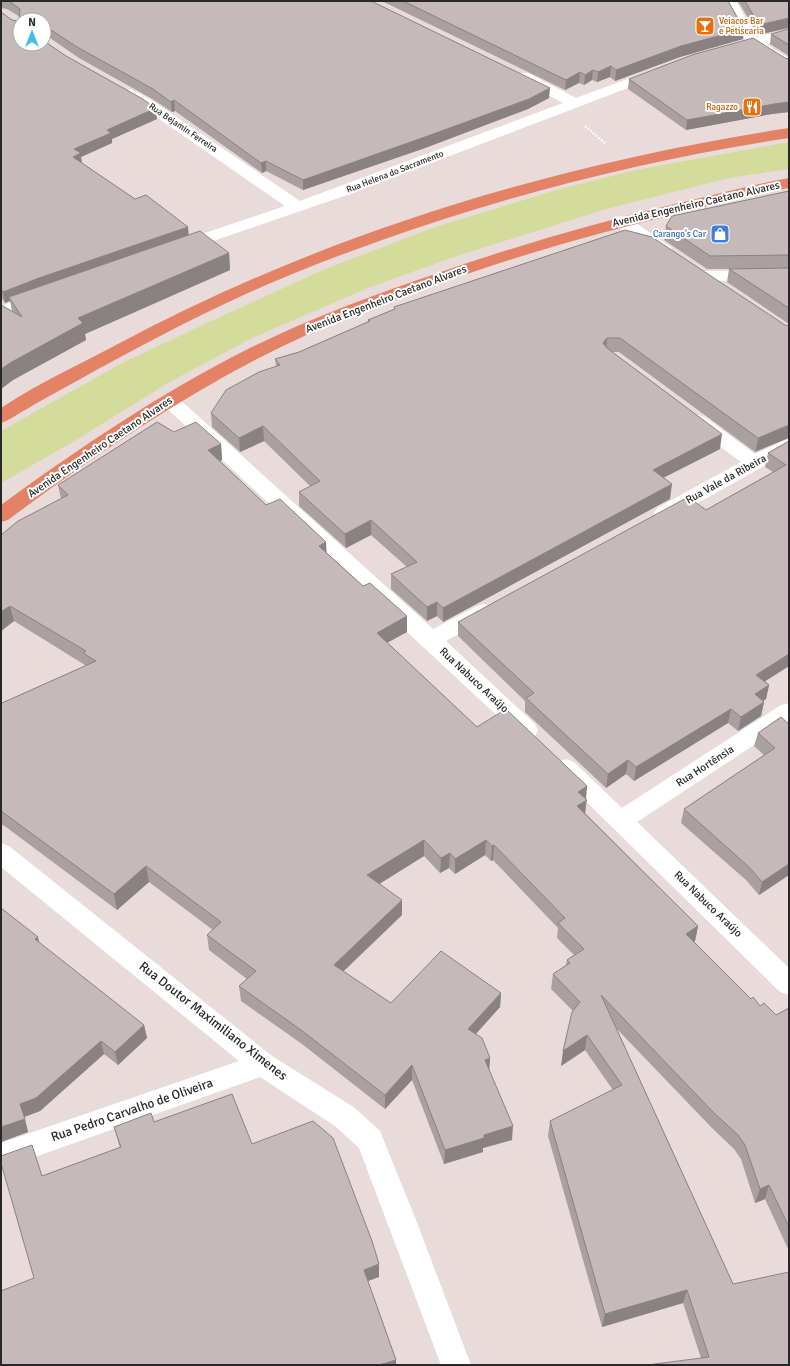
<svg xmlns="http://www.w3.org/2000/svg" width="790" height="1366" viewBox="0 0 790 1366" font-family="Signika,sans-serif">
  <rect width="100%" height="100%" fill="#e9dbda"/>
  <path fill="#d4dc9b" d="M 789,142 L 789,169 L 729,178 L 606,209 L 454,257 L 368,288 L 252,338 L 168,383 L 78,439 L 1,483 L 1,431 L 122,363 L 222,316 L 323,270 L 432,228 L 560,189 L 636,170 Z"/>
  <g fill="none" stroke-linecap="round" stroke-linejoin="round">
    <path stroke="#fff" stroke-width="2" stroke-dasharray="2 1.5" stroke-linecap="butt" d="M 585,126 L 606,144"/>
    <g fill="#fff" fill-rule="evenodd">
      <path d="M 722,1 L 736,1 L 757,37 L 789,29 L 789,37 L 766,44 L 789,58 L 789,68 L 784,67 L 751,47 L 728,53 L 723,52 L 721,49 L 723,46 L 745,40 Z"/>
      <path d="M 657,68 L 662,69 L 664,72 L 662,75 L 350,194 L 181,252 L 175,251 L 173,247 L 175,243 L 285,206 L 123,94 L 126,91 L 131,89 L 153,101 L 300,201 L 563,103 L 518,79 L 516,76 L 518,73 L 528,73 L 576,98 Z"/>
      <path d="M 621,216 L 627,217 L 671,247 L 673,251 L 671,255 L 665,256 L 659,255 L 615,225 L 613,221 L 615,217 Z"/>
      <path d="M 789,270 L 789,280 L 702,281 L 696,280 L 693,276 L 696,272 L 702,271 Z"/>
      <path d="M 39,292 L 45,293 L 48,297 L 45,301 L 1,317 L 1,306 Z"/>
      <path d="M 169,394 L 176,396 L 433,629 L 477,606 L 484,604 L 491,606 L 495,611 L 491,616 L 446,641 L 535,724 L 538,730 L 535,736 L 527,738 L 519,736 L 162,404 L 160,400 L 162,396 Z"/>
      <path d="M 698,415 L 705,417 L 755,454 L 789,438 L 789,452 L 671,518 L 664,520 L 657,518 L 654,513 L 657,508 L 741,462 L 691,425 L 689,421 L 691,417 Z"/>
      <path d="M 789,703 L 789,722 L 637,822 L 789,968 L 789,995 L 780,992 L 558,774 L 555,768 L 558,762 L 566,759 L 574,762 L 622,808 L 781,705 Z"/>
      <path d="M 1,843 L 9,846 L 272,1056 L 355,1108 L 380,1131 L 416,1220 L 471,1365 L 441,1365 L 359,1148 L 335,1126 L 260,1077 L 1,1169 L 1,1143 L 239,1061 L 1,867 Z"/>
    </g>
    <g fill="#e48265" fill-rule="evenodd">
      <path d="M 789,128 L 789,138 C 650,159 515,193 382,240 C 337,256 292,273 248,293 C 189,320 132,350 75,382 C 59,391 43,399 27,409 C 18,413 11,420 1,423 L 1,408 C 37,384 78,365 116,345 C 325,233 555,164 789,128 Z"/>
      <path d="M 789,178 L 789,188 C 752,194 716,204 680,213 C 606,231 533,251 461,276 C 392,300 322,325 257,359 C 169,405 88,460 8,520 L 1,522 L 1,505 C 79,448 159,394 246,350 C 308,319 373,295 438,273 C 516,246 595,223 675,204 C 713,195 751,185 789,178 Z"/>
    </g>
  </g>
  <g fill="#a9a09f">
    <path d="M 1,1 L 371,1 L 549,98 L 528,109 L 425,148 L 303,190 L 266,171 L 262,173 L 175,111 L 172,112 L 154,100 L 79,58 L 50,38 L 44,37 L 44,38 L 44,20 L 20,44 L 157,119 L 112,139 L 112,143 L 81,157 L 82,163 L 188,235 L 229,253 L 230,270 L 85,334 L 86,340 L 13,380 L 1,389 L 1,305 L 12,311 L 10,301 L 5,303 L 1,297 L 1,12 L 12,20 L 19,21 L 20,17 L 7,9 L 1,8 Z"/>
    <path d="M 381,1 L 728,1 L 743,39 L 680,57 L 615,81 L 610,77 L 597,82 L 592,80 L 584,85 L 579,83 L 565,90 L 388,4 Z"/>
    <path d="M 738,1 L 789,1 L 758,35 Z"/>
    <path d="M 789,29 L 789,56 L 770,44 L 771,34 Z"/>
    <path d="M 785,58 L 789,59 L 789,112 L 772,114 L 686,130 L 628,89 L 629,79 Z"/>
    <path d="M 789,191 L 789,324 L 727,282 L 729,269 L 707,269 L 664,240 L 666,226 Z"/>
    <path d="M 394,307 L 785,325 L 755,452 L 619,352 L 611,352 L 720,449 L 663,478 L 670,499 L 443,622 L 437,616 L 427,621 L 391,589 L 391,574 L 407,567 L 371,535 L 346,548 L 299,506 L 299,492 L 310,486 L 264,441 L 240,452 L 212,427 L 211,413 L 276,366 L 275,359 L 299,352 L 368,322 L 368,320 L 394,309 Z"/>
    <path d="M 174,432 L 221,444 L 222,460 L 220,461 L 266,505 L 327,553 L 363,586 L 407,616 L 407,632 L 387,643 L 477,727 L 587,800 L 585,813 L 698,926 L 695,941 L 694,942 L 751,999 L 760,1006 L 776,1015 L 789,1008 L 789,1251 L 765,1199 L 755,1203 L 741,1159 L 734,1149 L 711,1127 L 616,1028 L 733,1284 L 789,1365 L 701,1358 L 683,1303 L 602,1327 L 548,1136 L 550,1121 L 613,1090 L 585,1050 L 561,1066 L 573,1011 L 551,989 L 553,974 L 566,965 L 567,960 L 574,955 L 557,938 L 558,928 L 493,860 L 491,861 L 485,855 L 455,874 L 449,868 L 440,873 L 424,856 L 379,884 L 402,915 L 343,972 L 391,1003 L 501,993 L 500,1007 L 475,1034 L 490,1058 L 489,1069 L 512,1140 L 483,1148 L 483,1152 L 444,1164 L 412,1080 L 385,1109 L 302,1044 L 241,1001 L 239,986 L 247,979 L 209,950 L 207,935 L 213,930 L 149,882 L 117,910 L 6,827 L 1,824 L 1,702 L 2,703 L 85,666 L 85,665 L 14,621 L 1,631 L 1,535 L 61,499 L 58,485 Z"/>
    <path d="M 789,441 L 789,666 L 765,681 L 769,685 L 766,699 L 763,701 L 764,702 L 761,716 L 738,731 L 728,723 L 634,781 L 626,774 L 606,788 L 525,712 L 525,701 L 458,636 L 458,622 L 706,510 L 773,472 L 765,467 L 768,453 Z"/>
    <path d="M 781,717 L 789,875 L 759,895 L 746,880 L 681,823 L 684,809 L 764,755 L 754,746 L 758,733 Z"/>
    <path d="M 1,908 L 39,943 L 144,1025 L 147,1038 L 118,1065 L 104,1054 L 40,1111 L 24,1117 L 28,1132 L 1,1142 Z"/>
    <path d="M 154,1122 L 252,1144 L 379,1264 L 379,1277 L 368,1281 L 396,1360 L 396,1365 L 1,1365 L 34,1278 L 42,1176 L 120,1148 L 114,1127 Z"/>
  </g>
  <g fill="#8a8282">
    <path d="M 789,18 L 789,28 L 758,35 L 759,25 Z"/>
    <path d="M 744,29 L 743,39 L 680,57 L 615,81 L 616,70 L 681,46 Z"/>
    <path d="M 611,66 L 610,77 L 597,82 L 598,72 Z"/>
    <path d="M 593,70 L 592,80 L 584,85 L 585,75 Z"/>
    <path d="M 580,72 L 579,83 L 565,90 L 566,80 Z"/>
    <path d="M 550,88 L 549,98 L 528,109 L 425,148 L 303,190 L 303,180 Z"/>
    <path d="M 174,100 L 175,111 L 172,112 L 171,102 Z"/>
    <path d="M 789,102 L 789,112 L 772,114 L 686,130 L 687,120 L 774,104 Z"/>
    <path d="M 156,108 L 157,119 L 112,139 L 112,143 L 81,157 L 82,164 L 73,157 L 74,149 L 107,130 Z"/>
    <path d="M 266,161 L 266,171 L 262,173 L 261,163 Z"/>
    <path d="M 188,227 L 189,238 L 9,297 L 10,301 L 5,303 L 3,292 L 39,278 Z"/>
    <path d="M 229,253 L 230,270 L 85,334 L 86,340 L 13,380 L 1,389 L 1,369 L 78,318 Z"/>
    <path d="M 607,338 L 606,352 L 603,343 Z"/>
    <path d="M 789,425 L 789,438 L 755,452 L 758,438 Z"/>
    <path d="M 263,426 L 264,441 L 240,452 L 239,438 Z"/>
    <path d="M 722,434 L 720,449 L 651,484 L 653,470 Z"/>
    <path d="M 221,444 L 222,460 L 210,466 L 208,450 Z"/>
    <path d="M 672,484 L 670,499 L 443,622 L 443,608 Z"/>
    <path d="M 371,520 L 371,535 L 346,548 L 345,534 Z"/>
    <path d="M 326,542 L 327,558 L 319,546 Z"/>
    <path d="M 437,602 L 437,616 L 427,621 L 427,607 Z"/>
    <path d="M 10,606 L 14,621 L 1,631 L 1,612 Z"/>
    <path d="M 407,616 L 407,632 L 377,648 L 377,633 Z"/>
    <path d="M 789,654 L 789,666 L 753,689 L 756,675 Z"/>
    <path d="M 769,685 L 766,699 L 752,708 L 755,694 Z"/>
    <path d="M 764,702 L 761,716 L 738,731 L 741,717 Z"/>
    <path d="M 731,709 L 728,723 L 634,781 L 636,767 Z"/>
    <path d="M 628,760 L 626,774 L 606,788 L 608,774 Z"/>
    <path d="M 587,786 L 585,816 L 575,821 L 578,792 Z"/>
    <path d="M 424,840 L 424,856 L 368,891 L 367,875 Z"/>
    <path d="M 486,840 L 485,855 L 455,874 L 455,859 Z"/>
    <path d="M 494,845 L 493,860 L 491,861 L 492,846 Z"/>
    <path d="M 450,853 L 449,868 L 440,873 L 441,858 Z"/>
    <path d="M 789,864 L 789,875 L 759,895 L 762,882 Z"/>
    <path d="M 146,866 L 149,882 L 117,910 L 114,894 Z"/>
    <path d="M 402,900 L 402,915 L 334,980 L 334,965 Z"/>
    <path d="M 698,926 L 695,941 L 683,949 L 686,934 Z"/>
    <path d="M 38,937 L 41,950 L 35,939 Z"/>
    <path d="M 501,993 L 500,1007 L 467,1044 L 468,1029 Z"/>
    <path d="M 144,1025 L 147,1038 L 118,1065 L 115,1052 Z"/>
    <path d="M 587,1035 L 585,1050 L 561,1066 L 563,1051 Z"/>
    <path d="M 101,1041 L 104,1054 L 40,1111 L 24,1117 L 20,1104 Z"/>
    <path d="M 490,1058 L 489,1073 L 485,1060 Z"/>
    <path d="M 412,1065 L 412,1080 L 385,1109 L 385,1095 Z"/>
    <path d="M 25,1119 L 28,1132 L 1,1142 L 1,1127 Z"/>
    <path d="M 513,1126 L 512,1140 L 483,1148 L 483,1152 L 444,1164 L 445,1150 L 484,1135 Z"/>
    <path d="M 769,1185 L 765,1199 L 755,1203 L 760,1189 Z"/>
    <path d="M 379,1264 L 379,1277 L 365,1282 L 364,1270 Z"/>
    <path d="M 687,1290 L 683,1303 L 602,1327 L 605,1314 Z"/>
    <path d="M 396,1360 L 396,1365 L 379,1365 Z"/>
  </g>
  <g fill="#c5bab9" stroke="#8a8282">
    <path d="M 9,1 L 371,1 L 550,88 L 529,99 L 425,137 L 303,180 L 266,161 L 261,163 L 174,100 L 171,102 L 153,89 L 77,47 L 48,28 L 44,27 L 44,20 L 20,20 L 20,44 L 44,44 L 44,41 L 66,56 L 141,98 L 156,108 L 107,130 L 111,133 L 74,149 L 81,153 L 73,157 L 135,199 L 146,195 L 188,227 L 39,278 L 3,292 L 1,289 L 1,12 L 12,20 L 19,21 L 20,9 Z"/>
    <path d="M 403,1 L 728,1 L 744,29 L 681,46 L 616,70 L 611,66 L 598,72 L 593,70 L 585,75 L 580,72 L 566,80 Z"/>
    <path d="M 745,1 L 789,1 L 789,18 L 759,25 Z"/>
    <path d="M 789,29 L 789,45 L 771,34 Z"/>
    <path d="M 753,38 L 785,58 L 789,59 L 789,102 L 774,104 L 687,120 L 629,79 L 692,55 Z"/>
    <path d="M 789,191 L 789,255 L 710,256 L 666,226 L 672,216 Z"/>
    <path d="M 625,230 L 652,237 L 785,325 L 789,326 L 789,425 L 758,438 L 620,338 L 607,338 L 603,343 L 607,348 L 722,434 L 653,470 L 672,484 L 443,608 L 437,602 L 427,607 L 391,574 L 417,562 L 371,520 L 345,534 L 299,492 L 320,481 L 263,426 L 239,438 L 211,413 L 226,390 L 259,372 L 280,365 L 275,359 L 299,352 L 370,321 L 368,320 L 395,309 L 394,307 Z"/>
    <path d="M 200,231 L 229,253 L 78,318 L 83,323 L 10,363 L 1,369 L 1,305 L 22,317 L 9,297 Z"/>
    <path d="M 789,268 L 789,308 L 729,269 Z"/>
    <path d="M 157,422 L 174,432 L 196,422 L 221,444 L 208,450 L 266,505 L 280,499 L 326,542 L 319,546 L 363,586 L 370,583 L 407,616 L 377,633 L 477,727 L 506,709 L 587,786 L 578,792 L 587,800 L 577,806 L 698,926 L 686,934 L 751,999 L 753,997 L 760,1006 L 764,1003 L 776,1015 L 789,1008 L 789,1227 L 769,1185 L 760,1189 L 745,1145 L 738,1135 L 714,1113 L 601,995 L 733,1284 L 789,1272 L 789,1365 L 647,1365 L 709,1357 L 687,1290 L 605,1314 L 550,1121 L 622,1085 L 587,1035 L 563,1051 L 572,1012 L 580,1002 L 553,974 L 570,963 L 567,960 L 584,949 L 558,923 L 565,918 L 494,845 L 492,846 L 486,840 L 455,859 L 450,853 L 441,858 L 424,840 L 367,875 L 402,900 L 334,965 L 391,1003 L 441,951 L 501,993 L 468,1029 L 482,1038 L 490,1058 L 485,1060 L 513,1126 L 484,1135 L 484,1138 L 445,1150 L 412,1065 L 385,1095 L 301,1030 L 239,986 L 256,971 L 207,935 L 221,922 L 146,866 L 114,894 L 1,811 L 1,702 L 2,703 L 96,661 L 83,653 L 86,651 L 10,606 L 1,612 L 1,535 L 18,521 L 68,495 L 58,485 Z"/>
    <path d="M 789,441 L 789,654 L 756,675 L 769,685 L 755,694 L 764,702 L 741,717 L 731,709 L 636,767 L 628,760 L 608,774 L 526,698 L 534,693 L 458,622 L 688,497 L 706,510 L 786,465 L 768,453 Z"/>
    <path d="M 781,717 L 789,724 L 789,864 L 762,882 L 749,867 L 684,809 L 775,748 L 758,733 Z"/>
    <path d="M 1,908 L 38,937 L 35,939 L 144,1025 L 115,1052 L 101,1041 L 36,1098 L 20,1104 L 25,1119 L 1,1127 Z"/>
    <path d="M 232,1094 L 252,1144 L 313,1121 L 333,1138 L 372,1241 L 379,1264 L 364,1270 L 396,1360 L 379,1365 L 1,1365 L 1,1291 L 34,1278 L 1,1163 L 1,1156 L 32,1145 L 42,1176 L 121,1147 L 114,1127 L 151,1113 L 154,1122 Z"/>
  </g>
  <defs>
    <g id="bar-square" transform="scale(1)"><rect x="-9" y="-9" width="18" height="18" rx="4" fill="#e8710a" stroke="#fff"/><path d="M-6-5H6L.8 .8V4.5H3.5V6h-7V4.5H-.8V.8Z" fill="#fff"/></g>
    <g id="restaurant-square" transform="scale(1)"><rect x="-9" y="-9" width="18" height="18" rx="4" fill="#e8710a" stroke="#fff"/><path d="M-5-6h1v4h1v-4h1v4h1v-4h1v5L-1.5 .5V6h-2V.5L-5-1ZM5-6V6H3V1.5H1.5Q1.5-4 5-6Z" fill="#fff"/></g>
    <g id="shop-square" transform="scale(1)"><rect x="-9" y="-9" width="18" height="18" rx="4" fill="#3f7fe0" stroke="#fff"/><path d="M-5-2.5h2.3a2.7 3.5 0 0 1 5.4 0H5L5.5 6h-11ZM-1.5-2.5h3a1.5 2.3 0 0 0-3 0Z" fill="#fff"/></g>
  </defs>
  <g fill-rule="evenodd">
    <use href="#bar-square" x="705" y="26"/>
    <use href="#restaurant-square" x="752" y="107"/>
    <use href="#shop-square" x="720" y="234"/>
  </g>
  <g text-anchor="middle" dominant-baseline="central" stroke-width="4" stroke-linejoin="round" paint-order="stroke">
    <g font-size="9" fill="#c56008" stroke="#fff" text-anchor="start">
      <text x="719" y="21">Veiacos Bar<tspan x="719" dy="10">e Petiscaria</tspan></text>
      <text x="738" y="107" text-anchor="end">Ragazzo</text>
    </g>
    <g font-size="9" fill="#282828" stroke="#fff">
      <text transform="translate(183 128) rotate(34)">Rua Bejamin Ferreira</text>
      <text transform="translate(395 172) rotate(-21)">Rua Helena do Sacramento</text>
    </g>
    <g font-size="9" fill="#366cbe" stroke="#fff" text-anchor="end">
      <text x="706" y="234">Carango's Car</text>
    </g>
    <g font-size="11" fill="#282828" stroke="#fff">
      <text transform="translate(696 204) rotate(-13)">Avenida Engenheiro Caetano Alvares</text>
      <text transform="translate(386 299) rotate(-21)">Avenida Engenheiro Caetano Alvares</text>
      <text transform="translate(100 447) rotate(-34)">Avenida Engenheiro Caetano Alvares</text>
      <text transform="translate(726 479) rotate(-29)">Rua Vale da Ribeira</text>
      <text transform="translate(474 680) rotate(43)">Rua Nabuco Araújo</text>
      <text transform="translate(705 766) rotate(-33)">Rua Hortênsia</text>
      <text transform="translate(708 904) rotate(44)">Rua Nabuco Araújo</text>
    </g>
    <g font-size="13" fill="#282828" stroke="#fff">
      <text transform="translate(213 1021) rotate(38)">Rua Doutor Maximiliano Ximenes</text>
      <text transform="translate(132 1110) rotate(-19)">Rua Pedro Carvalho de Oliveira</text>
    </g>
  </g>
  <rect width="790" height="1366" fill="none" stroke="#282828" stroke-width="4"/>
  <g transform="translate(32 32)"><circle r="19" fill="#ffffff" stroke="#a9a9a9"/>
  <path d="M0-3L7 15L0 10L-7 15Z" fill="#47bcea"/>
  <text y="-6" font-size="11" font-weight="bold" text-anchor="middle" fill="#282828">N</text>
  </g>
</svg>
